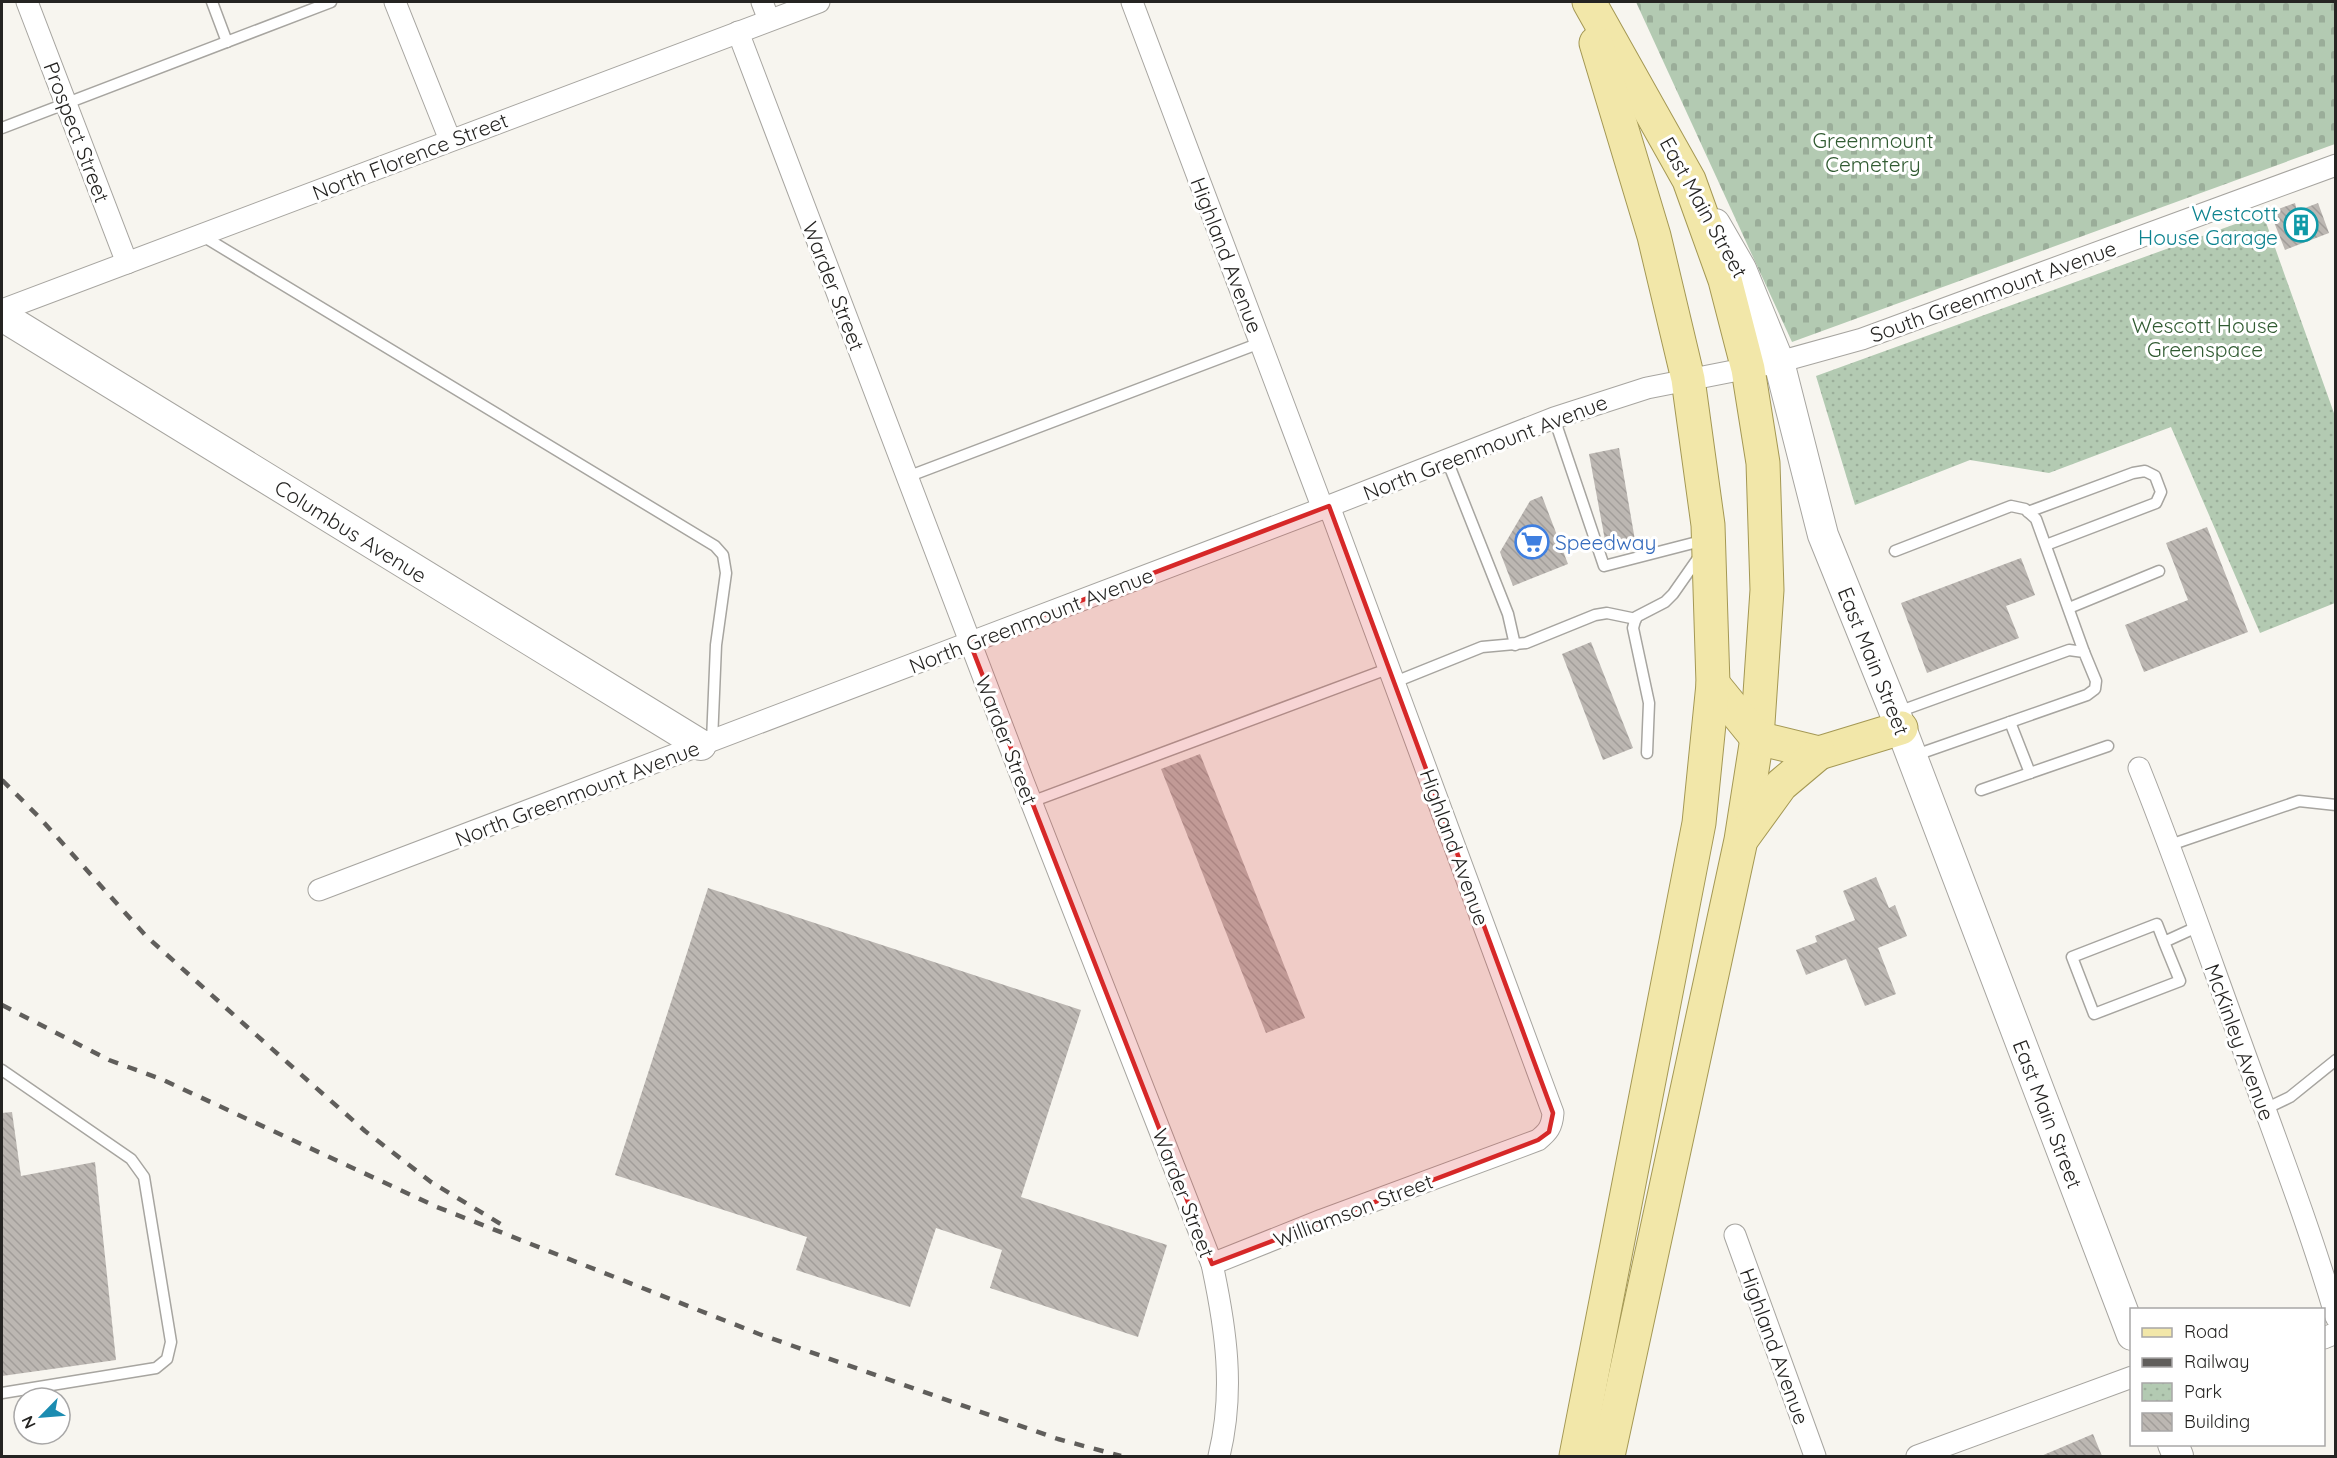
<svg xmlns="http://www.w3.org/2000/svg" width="2337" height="1458" viewBox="0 0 2337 1458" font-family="Quicksand,sans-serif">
  <defs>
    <pattern id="cemetery-stones" width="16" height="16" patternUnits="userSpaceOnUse" patternTransform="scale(1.5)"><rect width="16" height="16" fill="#b3cab2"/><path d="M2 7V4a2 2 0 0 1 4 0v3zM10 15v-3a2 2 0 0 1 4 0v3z" fill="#9aad99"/></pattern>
    <pattern id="park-dots" width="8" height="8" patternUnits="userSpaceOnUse" patternTransform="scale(1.5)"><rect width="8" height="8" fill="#b3cab2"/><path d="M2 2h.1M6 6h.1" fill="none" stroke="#9aad99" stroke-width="1.8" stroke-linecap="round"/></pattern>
    <pattern id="building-back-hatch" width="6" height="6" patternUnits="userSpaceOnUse" patternTransform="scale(1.5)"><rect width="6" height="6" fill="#bcb7b2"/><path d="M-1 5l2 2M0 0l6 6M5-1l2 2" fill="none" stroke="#a19d99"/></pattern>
  </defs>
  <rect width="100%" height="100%" fill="#f7f5ef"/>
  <path fill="url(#cemetery-stones)" d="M 1636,2 L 2335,2 L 2335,144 L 1792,342 Z"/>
  <path fill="url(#park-dots)" d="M 2263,214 L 2335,416 L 2335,603 L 2260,633 L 2171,427 L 2049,473 L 1970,460 L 1855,505 L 1816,376 Z"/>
  <g fill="url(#building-back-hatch)">
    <path d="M 2295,203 L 2297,211 L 2318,203 L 2329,233 L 2285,250 L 2270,212 Z"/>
    <path d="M 1619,448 L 1636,546 L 1607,551 L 1589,454 Z"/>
    <path d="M 1542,496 L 1568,564 L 1513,586 L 1500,552 L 1530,501 Z"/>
    <path d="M 2207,527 L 2248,632 L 2144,672 L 2125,625 L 2188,600 L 2166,543 Z"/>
    <path d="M 2021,558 L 2035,595 L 2006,606 L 2019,638 L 1927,673 L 1901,603 Z"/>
    <path d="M 1591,642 L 1633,748 L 1603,760 L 1562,654 Z"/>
    <path d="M 1200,754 L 1305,1018 L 1266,1033 L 1161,769 Z"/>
    <path d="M 1876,877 L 1889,908 L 1895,905 L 1907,936 L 1878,948 L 1896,994 L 1865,1006 L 1846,959 L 1806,975 L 1796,950 L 1817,942 L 1815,936 L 1855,920 L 1843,891 Z"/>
    <path d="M 708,888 L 1081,1010 L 1021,1197 L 1167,1245 L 1138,1337 L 990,1288 L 1002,1250 L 936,1228 L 910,1307 L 796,1270 L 807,1237 L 615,1175 Z"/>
    <path d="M 12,1112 L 21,1176 L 95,1162 L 116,1360 L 2,1376 L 2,1113 Z"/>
    <path d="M 2093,1434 L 2102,1456 L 2041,1456 Z"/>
  </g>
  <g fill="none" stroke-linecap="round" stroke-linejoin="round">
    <g stroke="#a7a5a0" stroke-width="13">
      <g id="lane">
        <path d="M 212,2 L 227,42"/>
        <path d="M 2,128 L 331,2"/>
        <path d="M 201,235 L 715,546 L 723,555 L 726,573 L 716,645 L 712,741"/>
        <path d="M 1554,418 L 1604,566 L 1705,540"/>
        <path d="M 1447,460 L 1508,614 L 1515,645"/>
        <path d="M 907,477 L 1260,343"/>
        <path d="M 2028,512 L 2133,473 L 2145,471 L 2155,476 L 2161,492 L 2156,503 L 2046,545"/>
        <path d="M 1895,551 L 2011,506 L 2025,509 L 2036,519 L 2084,652"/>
        <path d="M 2069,608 L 2159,571"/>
        <path d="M 1395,682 L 1482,647 L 1526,643 L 1595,615 L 1607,613 L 1636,619"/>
        <path d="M 1895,713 L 2069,650 L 2084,652 L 2096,681 L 2095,689 L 2087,695 L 1913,756"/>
        <path d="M 2010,722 L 2030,773"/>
        <path d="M 1647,753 L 1649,703 L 1633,628 L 1636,617 L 1665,602 L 1673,594 L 1701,554"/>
        <path d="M 1981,790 L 2108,746"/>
        <path d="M 1031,802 L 1390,668"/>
        <path d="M 2170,845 L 2299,801 L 2336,805"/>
        <path d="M 2164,942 L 2180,981 L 2094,1014 L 2072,957 L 2157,924 L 2164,942 L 2199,926"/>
        <path d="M 2,1070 L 131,1159 L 144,1177 L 171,1342 L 167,1359 L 156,1368 L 2,1393"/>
        <path d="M 2265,1109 L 2290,1097 L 2336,1060"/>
      </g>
    </g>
    <g stroke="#a7a5a0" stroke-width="23">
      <g id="street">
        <path d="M 27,2 L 127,263"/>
        <path d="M 395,2 L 450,140"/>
        <path d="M 762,2 L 769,20"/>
        <path d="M 1132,2 L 1323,509"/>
        <path d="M 738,32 L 1023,781 L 1212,1264 C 1226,1329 1235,1391 1219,1456"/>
        <path d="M 2,310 L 819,2"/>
        <path d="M 2139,768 C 2176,860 2208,953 2242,1046 C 2274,1135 2309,1225 2336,1317"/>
        <path d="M 319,890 L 1329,506 L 1554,418 L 1647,388 L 1779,362 L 1862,339 L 2336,165"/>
        <path d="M 1735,1235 L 1815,1456"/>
        <path d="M 1212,1264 L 1322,1220 L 1538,1140 C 1548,1132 1552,1127 1553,1113 L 1329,506"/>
        <path d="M 2324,1338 L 2336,1333"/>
        <path d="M 1917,1456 L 2132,1377"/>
      </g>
    </g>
    <g stroke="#a7a5a0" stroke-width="32">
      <g id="secondary">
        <path d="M 1715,224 L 1741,269 L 1779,362 L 1823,535 L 1901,728 L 2132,1335"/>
        <path d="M 2,316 L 701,745"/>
        <path d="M 2173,1444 L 2178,1456"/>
      </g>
    </g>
    <g stroke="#a49854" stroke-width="35">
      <g id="primary">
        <path d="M 1589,2 L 1689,180 L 1725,280 L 1748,369 L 1763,463 L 1767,590 L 1757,738 L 1741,840 L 1608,1456"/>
        <path d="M 1713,684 L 1757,738 L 1819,753 L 1901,728"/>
        <path d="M 1744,836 L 1781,785 L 1819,753"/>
        <path d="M 1576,1456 L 1699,823 L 1713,684 L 1708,525 L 1688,379 L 1654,236 L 1596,43"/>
      </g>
    </g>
    <use href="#lane" stroke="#fff" stroke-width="10"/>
    <use href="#street" stroke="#fff" stroke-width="21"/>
    <use href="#secondary" stroke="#fff" stroke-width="30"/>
    <use href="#primary" stroke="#f2e7a9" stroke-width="33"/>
    <g stroke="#605e5b" stroke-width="4.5" stroke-dasharray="10 10" stroke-linecap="butt">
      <path d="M 2,780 L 39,817 L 146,936 L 245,1025 L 365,1131 L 431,1182 L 504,1226"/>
      <path d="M 2,1005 L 109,1060 L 161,1079 L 437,1207 L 759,1334 L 1058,1439 L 1121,1456"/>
    </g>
  </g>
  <path fill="#d62828" fill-opacity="0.2" stroke="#d62828" stroke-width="4.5" stroke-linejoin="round" d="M 1329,506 L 1553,1113 L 1549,1132 L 1538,1140 L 1212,1264 L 970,643 Z"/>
  <defs>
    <g id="building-ring" transform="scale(1.725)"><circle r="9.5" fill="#fff" stroke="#0f9aa8" stroke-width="1.5"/><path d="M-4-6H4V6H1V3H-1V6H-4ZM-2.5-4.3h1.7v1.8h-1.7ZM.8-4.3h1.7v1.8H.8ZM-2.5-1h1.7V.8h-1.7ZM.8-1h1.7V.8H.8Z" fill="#0f9aa8"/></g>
    <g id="supermarket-ring" transform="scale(1.725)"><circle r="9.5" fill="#fff" stroke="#3f7fe0" stroke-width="1.5"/><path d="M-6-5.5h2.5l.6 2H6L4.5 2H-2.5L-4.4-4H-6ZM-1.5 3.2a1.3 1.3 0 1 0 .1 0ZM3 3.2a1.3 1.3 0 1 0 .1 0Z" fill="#3f7fe0"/></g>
  </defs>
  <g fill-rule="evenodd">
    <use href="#building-ring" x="2301" y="225"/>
    <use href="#supermarket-ring" x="1532" y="542"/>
  </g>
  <g text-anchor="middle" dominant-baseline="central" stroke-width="6" stroke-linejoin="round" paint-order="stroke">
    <g font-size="21" fill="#252422" stroke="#fff">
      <text transform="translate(77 132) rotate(69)">Prospect Street</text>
      <text transform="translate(410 156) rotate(-21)">North Florence Street</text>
      <text transform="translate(1704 207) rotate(61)">East Main Street</text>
      <text transform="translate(1227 255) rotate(69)">Highland Avenue</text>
      <text transform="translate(834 286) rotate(69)">Warder Street</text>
      <text transform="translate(1993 291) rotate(-20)">South Greenmount Avenue</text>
      <text transform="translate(1485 447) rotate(-21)">North Greenmount Avenue</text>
      <text transform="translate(351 531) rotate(32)">Columbus Avenue</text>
      <text transform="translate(1031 620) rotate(-21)">North Greenmount Avenue</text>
      <text transform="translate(1874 661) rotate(68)">East Main Street</text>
      <text transform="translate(1007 740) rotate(69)">Warder Street</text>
      <text transform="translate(577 793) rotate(-21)">North Greenmount Avenue</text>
      <text transform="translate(1455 847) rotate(70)">Highland Avenue</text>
      <text transform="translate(2240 1042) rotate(70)">McKinley Avenue</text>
      <text transform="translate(2048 1114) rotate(69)">East Main Street</text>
      <text transform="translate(1184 1193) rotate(69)">Warder Street</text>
      <text transform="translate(1353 1210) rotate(-21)">Williamson Street</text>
      <text transform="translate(1775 1346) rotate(70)">Highland Avenue</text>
    </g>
    <g font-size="21" fill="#315b32" stroke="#fff">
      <text x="1873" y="140">Greenmount<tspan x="1873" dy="24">Cemetery</tspan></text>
      <text x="2205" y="325">Wescott House<tspan x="2205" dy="24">Greenspace</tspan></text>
    </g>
    <g font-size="21" fill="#0d838f" stroke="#fff" text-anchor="end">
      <text x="2278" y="213">Westcott<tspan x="2278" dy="24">House Garage</tspan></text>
    </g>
    <g font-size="21" fill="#366cbe" stroke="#fff" text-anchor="start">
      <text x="1555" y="542">Speedway</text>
    </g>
  </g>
  <rect width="2337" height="1458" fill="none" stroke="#252422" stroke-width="6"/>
  <rect x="2130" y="1308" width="195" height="138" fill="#ffffff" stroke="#a8a7a7" stroke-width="1.5"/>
  <rect x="2142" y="1328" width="30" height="9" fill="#f2e7a9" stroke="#a8a7a7" stroke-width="1.5"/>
  <text x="2184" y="1338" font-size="18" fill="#252422">Road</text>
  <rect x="2142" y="1358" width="30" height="9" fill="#605e5b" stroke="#a8a7a7" stroke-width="1.5"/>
  <text x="2184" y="1368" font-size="18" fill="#252422">Railway</text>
  <rect x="2142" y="1383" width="30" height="18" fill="url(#park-dots)" stroke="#a8a7a7" stroke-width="1.5"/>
  <text x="2184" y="1398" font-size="18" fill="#252422">Park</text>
  <rect x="2142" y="1413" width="30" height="18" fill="url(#building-back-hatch)" stroke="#a8a7a7" stroke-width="1.5"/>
  <text x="2184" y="1428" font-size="18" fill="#252422">Building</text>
  <g transform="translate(42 1416) rotate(245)"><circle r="28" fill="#ffffff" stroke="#a8a7a7" stroke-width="1.5"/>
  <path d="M0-4.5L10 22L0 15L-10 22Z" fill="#1b8cb1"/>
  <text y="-9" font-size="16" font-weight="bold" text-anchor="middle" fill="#252422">N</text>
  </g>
</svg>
